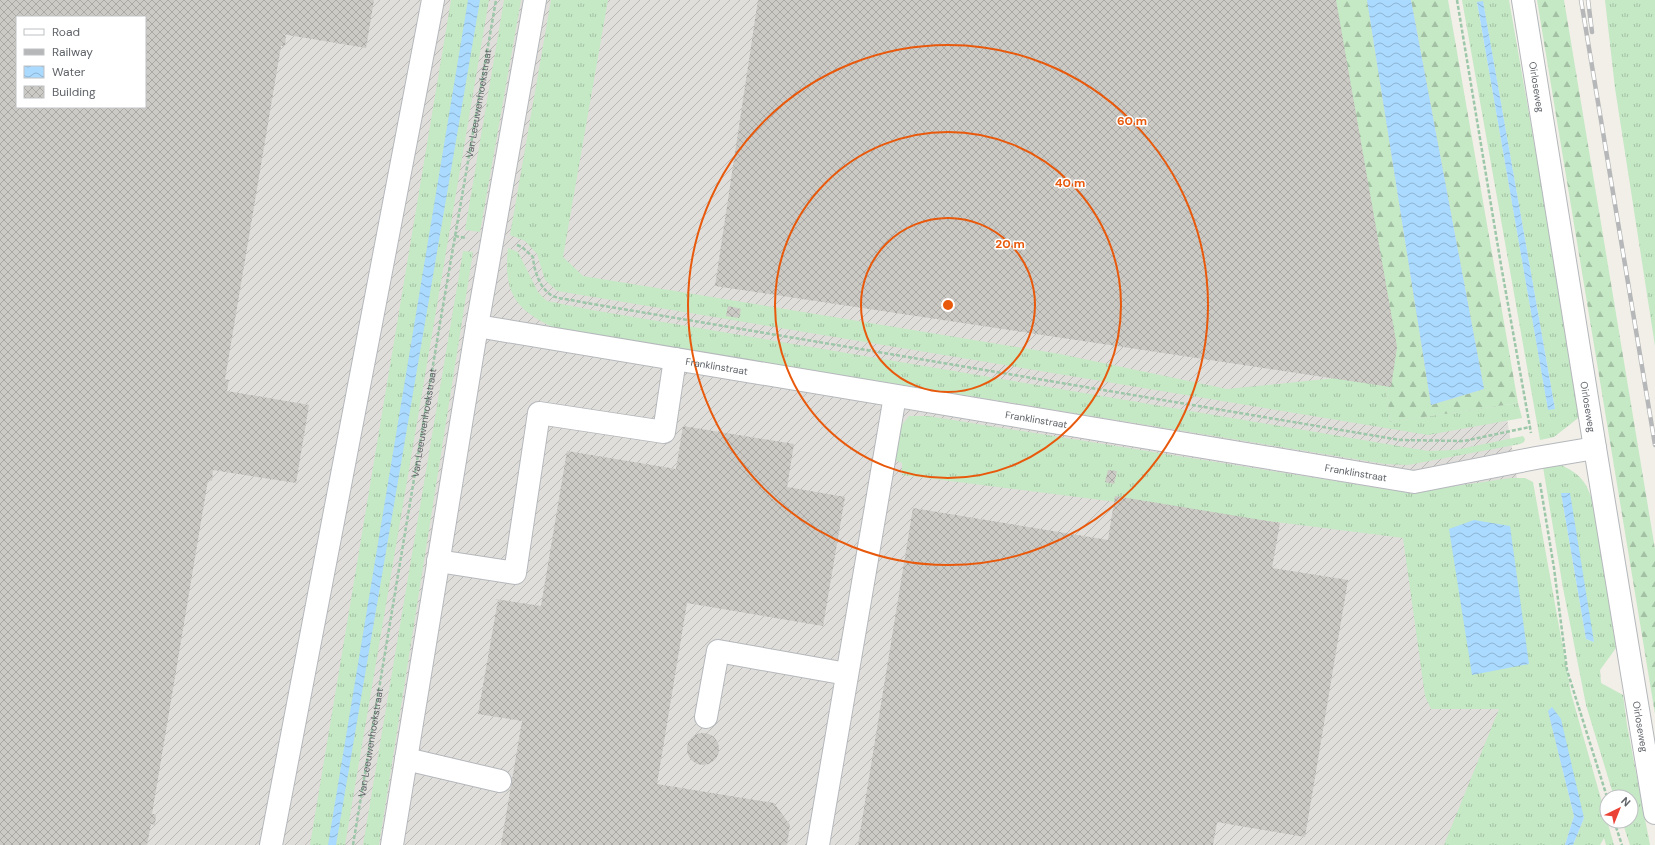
<svg xmlns="http://www.w3.org/2000/svg" width="1655" height="845" viewBox="0 0 1655 845" font-family="'DM Sans',sans-serif">
  <defs>
    <pattern id="industrial-furrows" width="10" height="10" patternUnits="userSpaceOnUse"><rect width="10" height="10" fill="#e0deda"/><path d="M-1 1l2-2M0 10L10 0M9 11l2-2" fill="none" stroke="#b9b8b5"/></pattern>
    <pattern id="grass-tufts" width="24" height="20" patternUnits="userSpaceOnUse"><rect width="24" height="20" fill="#c5e8c5"/><path d="M3 7l-1-3M5 7V3M7 7l1-3M15 17l-1-3M17 17v-4M19 17l1-3" fill="none" stroke="#a3c0a4"/></pattern>
    <pattern id="forest-firs" width="22" height="20" patternUnits="userSpaceOnUse"><rect width="22" height="20" fill="#c5e8c5"/><path d="M5 1l3.5 6h-7zM16 11l3.5 6h-7z" fill="#a3c0a4"/></pattern>
    <pattern id="water-waves" width="16" height="10" patternUnits="userSpaceOnUse"><rect width="16" height="10" fill="#aadaff"/><path d="M0 5q4-4 8 0t8 0" fill="none" stroke="#8eb4d2"/></pattern>
    <pattern id="building-cross-hatch" width="8" height="8" patternUnits="userSpaceOnUse"><rect width="8" height="8" fill="#cccac5"/><path d="M0 0l8 8M0 8l8-8" fill="none" stroke="#a9a8a4"/></pattern>
  </defs>
  <rect width="100%" height="100%" fill="#f1efe8"/>
  <path fill="url(#industrial-furrows)" fill-rule="evenodd" d="M 0,0 L 1436,0 L 1565,761 L 1536,845 L 0,845 ZM 17,17 L 145,17 L 145,107 L 17,107 Z"/>
  <g fill="url(#grass-tufts)" fill-rule="evenodd">
    <path d="M 451,0 L 489,0 L 345,845 L 310,845 Z"/>
    <path d="M 504,0 L 521,0 L 480,232 L 465,230 Z"/>
    <path d="M 551,0 L 608,0 L 563,257 L 583,276 L 1060,354 L 1227,389 L 1385,373 L 1390,422 L 1518,403 L 1522,418 L 1428,435 L 557,291 L 545,280 L 537,254 L 525,241 L 510,235 Z"/>
    <path d="M 1462,0 L 1509,0 L 1582,415 L 1554,437 L 1540,440 ZM 1477,2 L 1483,2 L 1555,409 L 1548,409 Z"/>
    <path d="M 1605,0 L 1655,0 L 1655,346 L 1615,88 Z"/>
    <path d="M 508,248 L 518,252 L 538,292 L 547,301 L 592,310 L 1428,451 L 1455,450 L 1523,436 L 1525,439 L 1524,442 L 1520,444 L 1408,465 L 1385,464 L 555,328 C 515,310 503,292 508,248 Z"/>
    <path d="M 463,251 L 473,252 L 379,845 L 363,845 Z"/>
    <path d="M 909,416 L 928,416 L 1409,493 L 1510,478 L 1525,478 L 1533,482 L 1571,693 L 1614,845 L 1606,845 L 1604,838 L 1600,845 L 1573,845 L 1584,818 L 1552,707 L 1548,711 L 1574,816 L 1565,845 L 1444,845 L 1499,709 L 1431,709 L 1425,696 L 1403,538 L 902,475 L 902,463 L 893,459 L 901,426 Z"/>
    <path d="M 1559,464 C 1582,475 1586,481 1594,505 L 1616,648 L 1600,670 L 1601,683 L 1623,695 L 1627,725 L 1650,845 L 1630,845 L 1622,821 L 1631,821 L 1631,797 L 1614,797 L 1586,705 L 1563,588 L 1543,467 ZM 1561,493 L 1594,642 L 1586,639 Z"/>
  </g>
  <g fill="url(#forest-firs)">
    <path d="M 1315,0 L 1367,0 L 1431,405 L 1484,389 L 1411,0 L 1448,0 L 1518,403 L 1390,422 L 1385,373 Z"/>
    <path d="M 1537,0 L 1564,0 L 1655,549 L 1655,714 Z"/>
  </g>
  <g fill="url(#water-waves)">
    <path d="M 468,0 L 480,0 L 336,845 L 328,845 Z"/>
    <path d="M 1367,0 L 1411,0 L 1484,389 L 1431,405 Z"/>
    <path d="M 1483,1 L 1555,409 L 1548,410 L 1477,2 Z"/>
    <path d="M 1561,493 L 1570,493 L 1594,642 L 1586,639 Z"/>
    <path d="M 1474,520 L 1510,526 L 1529,664 L 1472,675 L 1449,529 Z"/>
    <path d="M 1552,707 L 1561,719 L 1584,818 L 1573,845 L 1565,845 L 1574,816 L 1548,711 Z"/>
  </g>
  <g fill="url(#building-cross-hatch)" fill-rule="evenodd">
    <path d="M 0,0 L 374,0 L 366,48 L 282,34 L 286,36 L 285,46 L 281,46 L 225,379 L 229,380 L 227,391 L 309,405 L 296,483 L 213,470 L 212,481 L 208,480 L 152,814 L 156,814 L 155,825 L 151,824 L 147,845 L 0,845 ZM 17,17 L 145,17 L 145,107 L 17,107 Z"/>
    <path d="M 758,0 L 1336,0 L 1397,347 L 1391,387 L 715,286 Z"/>
    <path d="M 728,306 L 741,309 L 739,318 L 726,316 Z"/>
    <path d="M 683,426 L 794,444 L 787,487 L 845,497 L 823,626 L 687,603 L 657,784 L 774,803 L 790,825 L 787,845 L 501,845 L 522,721 L 478,714 L 498,600 L 495,599 L 541,606 L 567,451 L 676,469 Z"/>
    <path d="M 1108,470 L 1117,471 L 1114,484 L 1105,482 Z"/>
    <path d="M 1115,496 L 1280,523 L 1272,568 L 1348,580 L 1305,837 L 1217,822 L 1213,845 L 858,845 L 913,508 L 1108,540 Z"/>
    <circle cx="703" cy="749" r="16"/>
  </g>
  <g fill="none" stroke-linecap="round" stroke-linejoin="round">
    <g stroke="#b5b8bc" stroke-width="24">
      <g id="minor">
        <path id="s2" d="M 1523,0 L 1595,448 L 1655,813"/>
        <path id="s3" d="M 477,326 L 1414,482 L 1536,458 L 1595,448"/>
        <path d="M 438,561 L 515,573 L 539,413 L 664,432 L 675,359"/>
        <path d="M 706,717 L 718,651 L 847,674"/>
        <path d="M 406,759 L 500,781"/>
        <path d="M 271,845 L 433,0"/>
        <path d="M 392,845 L 477,326 L 535,0"/>
        <path d="M 818,845 L 895,396"/>
      </g>
    </g>
    <g stroke="#9cc7a9" stroke-width="2.5" stroke-dasharray="4 2" stroke-linecap="butt">
      <path d="M 1457,0 L 1501,265 L 1531,433"/>
      <path d="M 455,236 L 467,238"/>
      <path d="M 517,245 L 522,247 L 533,257 C 534,270 539,287 551,295 C 557,299 574,300 581,302 L 1400,440 L 1464,441 L 1530,427"/>
      <path d="M 1540,483 L 1554,568 L 1567,670 L 1607,797"/>
      <path d="M 1614,821 L 1622,845"/>
      <path id="s1" d="M 353,845 L 440,323 L 496,0"/>
    </g>
    <use href="#minor" stroke="#fff" stroke-width="22"/>
    <g stroke="#b6b7b8" stroke-width="4.5">
      <g id="rail">
        <path d="M 1581,0 L 1655,445"/>
        <path d="M 1588,0 L 1592,32"/>
      </g>
    </g>
    <use href="#rail" stroke="#fff" stroke-width="3" stroke-dasharray="9" stroke-linecap="butt"/>
  </g>
  <g fill="none" stroke="#e8590c" stroke-width="2">
    <circle cx="948" cy="305" r="87"/>
    <circle cx="948" cy="305" r="173"/>
    <circle cx="948" cy="305" r="260"/>
  </g>
  <g text-anchor="middle" dominant-baseline="central" stroke-width="3" stroke-linejoin="round" paint-order="stroke">
    <g font-size="10" fill="#5f6368" stroke="#fff">
      <text stroke="none"><textPath href="#s2" startOffset="88">Oirloseweg</textPath></text>
      <text stroke="none"><textPath href="#s1" startOffset="752">Van Leeuwenhoekstraat</textPath></text>
      <text stroke="none"><textPath href="#s3" startOffset="243">Franklinstraat</textPath></text>
      <text stroke="none"><textPath href="#s2" startOffset="412">Oirloseweg</textPath></text>
      <text stroke="none"><textPath href="#s3" startOffset="567">Franklinstraat</textPath></text>
      <text stroke="none"><textPath href="#s1" startOffset="428">Van Leeuwenhoekstraat</textPath></text>
      <text stroke="none"><textPath href="#s3" startOffset="891">Franklinstraat</textPath></text>
      <text stroke="none"><textPath href="#s2" startOffset="736">Oirloseweg</textPath></text>
      <text stroke="none"><textPath href="#s1" startOffset="104">Van Leeuwenhoekstraat</textPath></text>
    </g>
  </g>
  <circle cx="948" cy="305" r="6" fill="#e8590c" stroke="#fff" stroke-width="2"/>
  <g font-size="12" text-anchor="middle" font-weight="bold" fill="#e8590c" stroke="#fff" stroke-width="3" stroke-linejoin="round" paint-order="stroke">
    <text x="1132" y="125">60 m</text>
    <text x="1070" y="187">40 m</text>
    <text x="1010" y="248">20 m</text>
  </g>
  <rect x="16" y="16" width="130" height="92" fill="#ffffff" stroke="#bfc1c3"/>
  <rect x="24" y="29" width="20" height="6" fill="#ffffff" stroke="#bfc1c3"/>
  <text x="52" y="36" font-size="12" fill="#5f6368">Road</text>
  <rect x="24" y="49" width="20" height="6" fill="#b6b7b8" stroke="#bfc1c3"/>
  <text x="52" y="56" font-size="12" fill="#5f6368">Railway</text>
  <rect x="24" y="66" width="20" height="12" fill="url(#water-waves)" stroke="#bfc1c3"/>
  <text x="52" y="76" font-size="12" fill="#5f6368">Water</text>
  <rect x="24" y="86" width="20" height="12" fill="url(#building-cross-hatch)" stroke="#bfc1c3"/>
  <text x="52" y="96" font-size="12" fill="#5f6368">Building</text>
  <g transform="translate(1619 809) rotate(43)"><circle r="19" fill="#ffffff" stroke="#bfc1c3"/>
  <path d="M0-3L7 15L0 10L-7 15Z" fill="#ea4335"/>
  <text y="-6" font-size="11" font-weight="bold" text-anchor="middle" fill="#5f6368">N</text>
  </g>
</svg>
